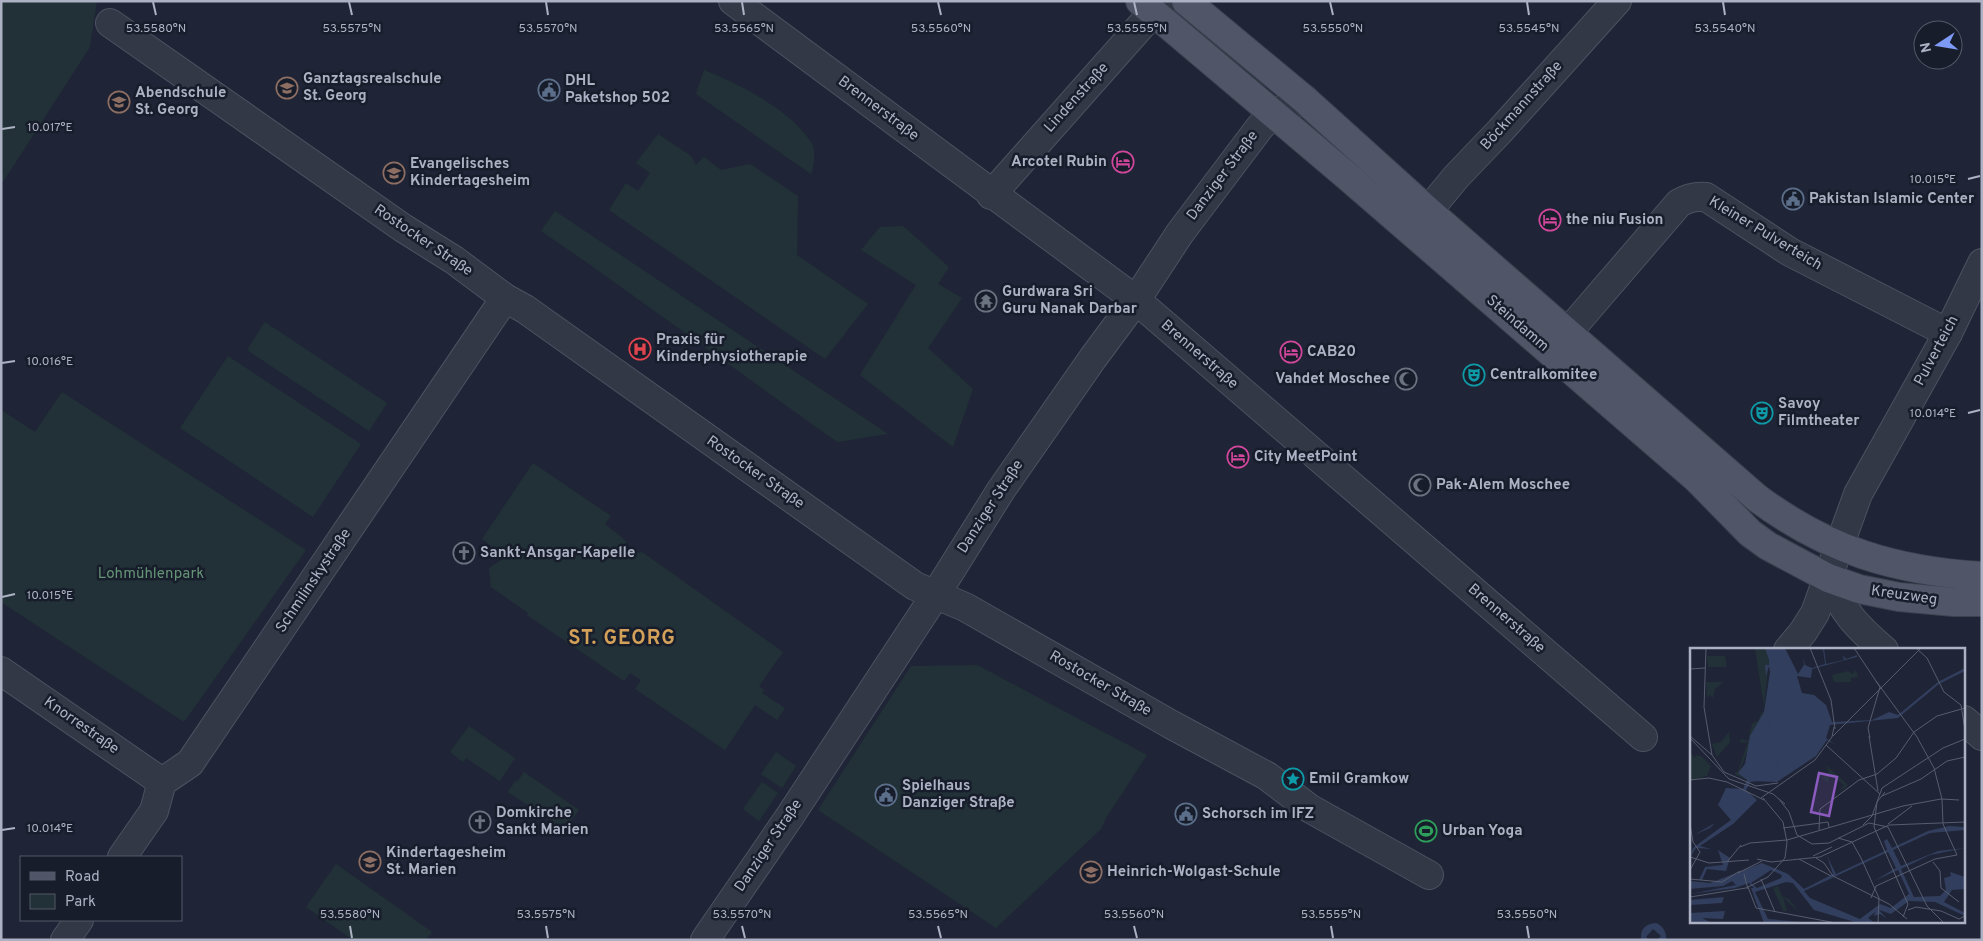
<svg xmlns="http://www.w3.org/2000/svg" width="1983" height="941" viewBox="0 0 1983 941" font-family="Overpass,sans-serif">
  <rect width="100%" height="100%" fill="#1f2536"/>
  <g fill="#213137">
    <path d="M 1,1 L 97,1 L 90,47 L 1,185 Z"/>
    <path d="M 1200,28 L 1264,84 L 1265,88 L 1263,89 L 1195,34 Z"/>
    <path d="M 704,70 C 739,84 793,111 812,144 C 816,151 814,167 811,174 L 696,94 Z"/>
    <path d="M 658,134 L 691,156 L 696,165 L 704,157 L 721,170 L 750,164 L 798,196 L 797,255 L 868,304 L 825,359 L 609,210 L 626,183 L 638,191 L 650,173 L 636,163 Z"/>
    <path d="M 555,211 L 888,434 L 837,442 L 589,264 L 541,231 Z"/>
    <path d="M 903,226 L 949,267 L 938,284 L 962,298 L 928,348 L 973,389 L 953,447 L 860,375 L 916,285 L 861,250 L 880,227 Z"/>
    <path d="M 265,322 L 387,403 L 369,431 L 247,350 Z"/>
    <path d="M 228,356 L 361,444 L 313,517 L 180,428 Z"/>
    <path d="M 62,392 L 306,550 L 184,722 L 1,602 L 1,410 L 35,432 Z"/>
    <path d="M 533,463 L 611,516 L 605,524 L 626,541 L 627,549 L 634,554 L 642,552 L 783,652 L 759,686 L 764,690 L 762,693 L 785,708 L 777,720 L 755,705 L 725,750 L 635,689 L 641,680 L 630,673 L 624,681 L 527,615 L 528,613 L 491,587 L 489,568 L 506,557 L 482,539 Z"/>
    <path d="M 977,665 L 1147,755 L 1106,818 L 1101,829 L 996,928 L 818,810 L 911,666 Z"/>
    <path d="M 469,726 L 515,758 L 500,781 L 466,758 L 463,762 L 450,752 Z"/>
    <path d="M 776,752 L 796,766 L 782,788 L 761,774 Z"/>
    <path d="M 524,772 L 579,810 L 569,824 L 565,823 L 559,826 L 508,792 L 515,781 L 517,782 Z"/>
    <path d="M 762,782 L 778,793 L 759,821 L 743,809 Z"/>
    <path d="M 336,864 L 432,932 L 426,940 L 353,940 L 306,907 Z"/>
  </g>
  <path fill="#323e5d" d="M 1656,923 C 1663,926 1667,932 1666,940 L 1657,940 L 1661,936 L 1653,929 L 1646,937 L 1649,940 L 1641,940 C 1640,929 1645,924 1656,923 Z"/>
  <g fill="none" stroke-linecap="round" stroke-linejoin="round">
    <g stroke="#4d5261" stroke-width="30">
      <g id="minor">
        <path d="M 733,1 L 1136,300 L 1643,737"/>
        <path d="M 110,23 L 403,228 L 454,260 L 505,298 L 525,309 L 915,586 L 965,607 L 1172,725 L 1267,776 L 1309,808 L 1429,875"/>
        <path d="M 991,195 L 1163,1"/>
        <path d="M 1428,211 L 1456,177 L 1500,131 L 1617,1"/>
        <path d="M 1568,332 L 1679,203 C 1688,198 1696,196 1706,197 L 1790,252 L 1948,333"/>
        <path d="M 1828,578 C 1844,613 1855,625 1884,650"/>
        <path d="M 1788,650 L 1803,632 L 1815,613 L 1858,494 L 1948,333 L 1982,263"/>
        <path d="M 1,671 L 162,782"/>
        <path d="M 1964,720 L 1982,736"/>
        <path d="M 122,857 L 154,811 L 162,782 L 190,763 L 505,298"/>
        <path d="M 65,940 L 79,920"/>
        <path d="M 705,940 L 790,816 L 936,594 L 1001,490 L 1093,358 L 1136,300 L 1180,233 L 1260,127 L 1273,114 L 1304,99"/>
      </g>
    </g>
    <g stroke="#3c4150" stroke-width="30">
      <g id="major">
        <path d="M 1140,1 L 1347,176 L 1697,479 L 1750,533 L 1768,546 L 1828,578 L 1859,589 L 1899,597 L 1954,602 L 1982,602"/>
        <path d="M 1186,1 L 1304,99 L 1428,211 L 1757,498 C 1827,550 1895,571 1982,576"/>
      </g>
    </g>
    <use href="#minor" stroke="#323846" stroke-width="28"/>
    <use href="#major" stroke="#505667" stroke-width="28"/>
  </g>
  <path fill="none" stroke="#acb2c3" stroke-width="2" d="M 153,2 L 156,15M 349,2 L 352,15M 546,2 L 548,15M 742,2 L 744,15M 938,2 L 941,15M 1134,2 L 1137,15M 1330,2 L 1333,15M 1527,2 L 1529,15M 1723,2 L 1725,15M 2,129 L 15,127M 1968,179 L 1980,176M 2,363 L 15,361M 1968,413 L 1980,410M 2,597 L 15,594M 2,830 L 15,828M 350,926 L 352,938M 546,926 L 548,938M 742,926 L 745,938M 938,926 L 941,938M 1134,926 L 1137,938M 1331,926 L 1333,938M 1527,926 L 1529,938"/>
  <defs>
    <g id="school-ring" transform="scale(1.125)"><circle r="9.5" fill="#181d2b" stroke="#8d6e63" stroke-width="1.5"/><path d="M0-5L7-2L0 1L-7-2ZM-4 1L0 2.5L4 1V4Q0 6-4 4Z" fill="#8d6e63"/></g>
    <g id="civic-ring" transform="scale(1.125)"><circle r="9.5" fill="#181d2b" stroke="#5c6f8a" stroke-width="1.5"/><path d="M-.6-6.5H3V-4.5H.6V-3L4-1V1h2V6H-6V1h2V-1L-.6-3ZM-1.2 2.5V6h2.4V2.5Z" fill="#5c6f8a"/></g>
    <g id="hotel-ring" transform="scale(1.125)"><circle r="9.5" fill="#181d2b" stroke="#d1479c" stroke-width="1.5"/><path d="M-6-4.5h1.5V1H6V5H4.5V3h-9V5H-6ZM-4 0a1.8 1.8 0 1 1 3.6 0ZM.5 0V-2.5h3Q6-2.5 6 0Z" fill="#d1479c"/></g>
    <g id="temple-ring" transform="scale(1.125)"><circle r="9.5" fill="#181d2b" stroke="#6b7280" stroke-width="1.5"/><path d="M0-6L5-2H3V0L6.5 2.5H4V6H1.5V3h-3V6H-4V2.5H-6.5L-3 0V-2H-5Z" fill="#6b7280"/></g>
    <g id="hospital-ring" transform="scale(1.125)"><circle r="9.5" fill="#181d2b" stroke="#e0444e" stroke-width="1.5"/><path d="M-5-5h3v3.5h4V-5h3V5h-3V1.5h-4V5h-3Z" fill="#e0444e"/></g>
    <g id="theatre-ring" transform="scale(1.125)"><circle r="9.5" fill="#181d2b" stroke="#0f9aa8" stroke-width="1.5"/><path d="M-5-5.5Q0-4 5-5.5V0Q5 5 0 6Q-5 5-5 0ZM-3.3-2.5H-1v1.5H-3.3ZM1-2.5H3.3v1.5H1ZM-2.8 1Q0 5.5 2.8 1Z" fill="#0f9aa8"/></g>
    <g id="mosque-ring" transform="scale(1.125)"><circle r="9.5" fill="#181d2b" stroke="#6b7280" stroke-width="1.5"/><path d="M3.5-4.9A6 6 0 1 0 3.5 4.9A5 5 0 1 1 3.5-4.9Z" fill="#6b7280"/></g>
    <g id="church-ring" transform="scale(1.125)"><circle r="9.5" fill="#181d2b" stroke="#6b7280" stroke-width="1.5"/><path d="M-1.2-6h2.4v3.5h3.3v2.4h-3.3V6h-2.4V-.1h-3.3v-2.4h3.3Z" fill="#6b7280"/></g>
    <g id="sight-ring" transform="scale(1.125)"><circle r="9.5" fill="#181d2b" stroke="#0f9aa8" stroke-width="1.5"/><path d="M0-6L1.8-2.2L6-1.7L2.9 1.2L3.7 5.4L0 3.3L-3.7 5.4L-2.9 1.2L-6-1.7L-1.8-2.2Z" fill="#0f9aa8"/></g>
    <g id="stadium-ring" transform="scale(1.125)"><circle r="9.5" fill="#181d2b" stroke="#2e9e5b" stroke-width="1.5"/><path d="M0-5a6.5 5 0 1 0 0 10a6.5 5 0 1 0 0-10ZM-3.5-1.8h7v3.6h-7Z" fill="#2e9e5b"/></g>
  </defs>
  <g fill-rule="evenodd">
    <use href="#school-ring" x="287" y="88"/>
    <use href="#civic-ring" x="549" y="90"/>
    <use href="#school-ring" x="119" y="102"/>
    <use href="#hotel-ring" x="1123" y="162"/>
    <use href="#school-ring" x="394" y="173"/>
    <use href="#civic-ring" x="1793" y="199"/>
    <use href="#hotel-ring" x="1550" y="220"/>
    <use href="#temple-ring" x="986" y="301"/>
    <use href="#hospital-ring" x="640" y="349"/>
    <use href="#hotel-ring" x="1291" y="352"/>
    <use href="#theatre-ring" x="1474" y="375"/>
    <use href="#mosque-ring" x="1406" y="379"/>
    <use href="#theatre-ring" x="1762" y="413"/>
    <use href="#hotel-ring" x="1238" y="457"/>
    <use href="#mosque-ring" x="1420" y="485"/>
    <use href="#church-ring" x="464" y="553"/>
    <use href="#sight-ring" x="1293" y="779"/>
    <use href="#civic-ring" x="886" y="795"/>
    <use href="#civic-ring" x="1186" y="814"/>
    <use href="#church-ring" x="480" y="822"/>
    <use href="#stadium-ring" x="1426" y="831"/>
    <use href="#school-ring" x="370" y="862"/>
    <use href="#school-ring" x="1091" y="872"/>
  </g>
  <g text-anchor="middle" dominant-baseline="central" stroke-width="5" stroke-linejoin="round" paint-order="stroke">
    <g font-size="15" font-weight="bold" fill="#acb2c3" stroke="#181d2b" text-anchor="start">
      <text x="303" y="79">Ganztagsrealschule<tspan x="303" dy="17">St. Georg</tspan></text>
      <text x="565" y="81">DHL<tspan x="565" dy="17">Paketshop 502</tspan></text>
      <text x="135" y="93">Abendschule<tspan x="135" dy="17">St. Georg</tspan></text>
      <text x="1107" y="162" text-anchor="end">Arcotel Rubin</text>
      <text x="410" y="164">Evangelisches<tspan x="410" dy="17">Kindertagesheim</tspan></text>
      <text x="1809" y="199">Pakistan Islamic Center</text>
      <text x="1566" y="220">the niu Fusion</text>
      <text x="1002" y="292">Gurdwara Sri<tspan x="1002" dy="17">Guru Nanak Darbar</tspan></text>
      <text x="656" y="340">Praxis für<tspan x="656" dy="17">Kinderphysiotherapie</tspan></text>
      <text x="1307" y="352">CAB20</text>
      <text x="1490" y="375">Centralkomitee</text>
      <text x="1390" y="379" text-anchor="end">Vahdet Moschee</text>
      <text x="1778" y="404">Savoy<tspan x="1778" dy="17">Filmtheater</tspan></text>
      <text x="1254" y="457">City MeetPoint</text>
      <text x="1436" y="485">Pak-Alem Moschee</text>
      <text x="480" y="553">Sankt-Ansgar-Kapelle</text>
      <text x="1309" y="779">Emil Gramkow</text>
      <text x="902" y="786">Spielhaus<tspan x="902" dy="17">Danziger Straße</tspan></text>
      <text x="496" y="813">Domkirche<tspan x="496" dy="17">Sankt Marien</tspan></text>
      <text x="1202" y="814">Schorsch im IFZ</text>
      <text x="1442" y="831">Urban Yoga</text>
      <text x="386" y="853">Kindertagesheim<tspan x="386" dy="17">St. Marien</tspan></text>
      <text x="1107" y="872">Heinrich-Wolgast-Schule</text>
    </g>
    <g font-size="15" fill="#acb2c3" stroke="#181d2b">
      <text transform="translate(1077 98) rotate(-48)">Lindenstraße</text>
      <text transform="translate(1522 106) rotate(-48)">Böckmannstraße</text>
      <text transform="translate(878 109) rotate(37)">Brennerstraße</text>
      <text transform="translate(1223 176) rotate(-53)">Danziger Straße</text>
      <text transform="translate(1765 234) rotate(31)">Kleiner Pulverteich</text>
      <text transform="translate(423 241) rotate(34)">Rostocker Straße</text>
      <text transform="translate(1517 324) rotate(41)">Steindamm</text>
      <text transform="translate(1937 351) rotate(-62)">Pulverteich</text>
      <text transform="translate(1199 355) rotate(41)">Brennerstraße</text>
      <text transform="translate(755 473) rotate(35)">Rostocker Straße</text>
      <text transform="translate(991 507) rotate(-57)">Danziger Straße</text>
      <text transform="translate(314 581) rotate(-56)">Schmilinskystraße</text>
      <text transform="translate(1904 596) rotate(8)">Kreuzweg</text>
      <text transform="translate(1506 619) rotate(41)">Brennerstraße</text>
      <text transform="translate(1100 684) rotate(30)">Rostocker Straße</text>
      <text transform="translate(81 726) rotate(35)">Knorrestraße</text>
      <text transform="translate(769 846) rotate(-56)">Danziger Straße</text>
    </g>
    <g font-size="15" fill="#659376" stroke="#181d2b">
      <text x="151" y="574">Lohmühlenpark</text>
    </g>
    <g font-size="20" font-weight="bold" letter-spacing="1" fill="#d2a059" stroke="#181d2b">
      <text x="622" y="639">ST. GEORG</text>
    </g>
  </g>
  <g transform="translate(1690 648)">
    <rect width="275" height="275" fill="#1f2536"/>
    <path d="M 65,0 L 76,0 L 79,12 L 74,58 ZM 17,8 L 35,8 L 37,19 L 18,19 ZM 166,21 L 168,29 L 161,30 L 161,34 L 144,34 L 142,27 L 158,23 L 163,26 ZM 16,34 L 34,34 L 25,41 L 23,50 L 20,47 L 17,50 ZM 72,64 L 74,64 L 49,124 L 57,132 L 44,126 L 48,123 L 58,94 L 50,95 L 51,91 L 58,93 L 62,76 L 67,73 L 67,75 ZM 39,84 L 40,94 L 27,109 L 22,96 L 31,94 ZM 0,105 L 5,110 L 6,107 L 11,108 L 21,118 L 17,128 L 0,133 ZM 135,116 L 158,137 L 156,139 L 150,143 L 154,137 L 142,127 L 139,128 L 138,135 L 132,130 L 139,124 ZM 88,238 L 92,248 L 99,251 L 109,265 L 93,249 L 97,263 L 93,263 L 83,240 Z" fill="#213137"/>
    <path d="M 75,0 L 95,0 L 108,26 L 114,17 L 113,9 L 115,17 L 122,20 L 135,16 L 133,1 L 126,1 L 134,0 L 136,16 L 154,12 L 153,7 L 156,11 L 167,7 L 167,9 L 122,21 L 121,30 L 107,28 L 112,45 L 124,47 L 136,57 L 142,74 L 182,72 L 199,64 L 208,67 L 248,34 L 275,20 L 275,23 L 249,36 L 208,70 L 140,77 L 136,90 L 146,97 L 137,92 L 126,108 L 87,134 L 61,133 L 56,142 L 67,152 L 43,176 L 10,198 L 21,201 L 6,200 L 0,209 L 3,200 L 23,185 L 20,180 L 4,187 L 25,175 L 20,180 L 23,185 L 41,172 L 28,157 L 36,140 L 53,141 L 57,132 L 48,125 L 55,116 L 60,88 L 74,64 L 80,24 L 79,18 L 76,28 L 75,17 L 79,17 L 79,12 ZM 259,178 L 275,179 L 275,182 L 240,185 L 203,202 L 211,218 L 248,203 L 275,200 L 240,207 L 211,221 L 224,249 L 250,248 L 256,242 L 254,230 L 261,228 L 260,224 L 275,229 L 275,241 L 262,242 L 254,254 L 275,265 L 275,268 L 245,254 L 219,253 L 201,266 L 189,262 L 197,271 L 190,266 L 184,268 L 185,264 L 178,270 L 185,275 L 168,275 L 124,262 L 103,235 L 96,234 L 65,244 L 78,271 L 123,275 L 74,275 L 61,240 L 64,240 L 59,235 L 45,240 L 0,246 L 46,237 L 42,233 L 33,238 L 0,241 L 0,233 L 20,235 L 72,215 L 98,226 L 114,241 L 143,226 L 137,208 L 146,226 L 197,202 L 194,193 L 197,191 L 202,200 L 238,183 ZM 198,204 L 206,220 L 184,233 L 208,222 L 219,246 L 201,260 L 190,256 L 170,271 L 120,250 L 114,243 ZM 81,222 L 92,227 L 91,230 L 67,240 L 61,235 ZM 28,202 L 40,210 L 36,223 L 17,221 L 12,232 L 9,232 L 15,219 L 33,217 ZM 34,249 L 32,255 L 0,257 L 0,252 ZM 35,263 L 33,271 L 12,270 L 22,275 L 0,275 L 0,265 Z" fill="#323e5d" fill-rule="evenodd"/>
    <path fill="none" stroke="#323e5d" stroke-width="2.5" d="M 90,40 L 101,22M 58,133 L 86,129 L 88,121 L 78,61 L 101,16 L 96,12 L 81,14 L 89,0M 38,168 L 45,161 L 53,144"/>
    <path fill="none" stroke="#575d6e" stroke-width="1" d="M 16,0 L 14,59 L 22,107M 120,0 L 141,52 L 145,81M 164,0 L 190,39 L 178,80 L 180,90M 226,0 L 237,10 L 254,44 L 271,57 L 275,82M 0,21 L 15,20M 0,88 L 22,107 L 34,124 L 66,138 L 88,135M 143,88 L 231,0M 179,88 L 188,143M 0,90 L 39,131 L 83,146 L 95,156M 136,97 L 190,146M 0,132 L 19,130 L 37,134 L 74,152M 195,144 L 187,154 L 184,179 L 218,256 L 213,269M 192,148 L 231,131 L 257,113 L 275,109M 71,150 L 125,112 L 142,89 L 144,79M 89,151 L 99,164 L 107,187 L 122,196 L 139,195 L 179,175 L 198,179 L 237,258 L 254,275M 198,176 L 222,158M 173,177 L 182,168 L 192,140 L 253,100 L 275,91M 93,180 L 138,174 L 139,179M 129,182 L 130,161 L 169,132 L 187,126 L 206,110 L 224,84 L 247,68 L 275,60M 148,190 L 162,194 L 171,210 L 189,250 L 188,275M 50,199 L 60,195 L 97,192 L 213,158 L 251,151 L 269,152M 123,208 L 142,199M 0,209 L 19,215 L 59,212M 126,210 L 134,215 L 143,228 L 199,256 L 217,271M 67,211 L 81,214 L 130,209 L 199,177 L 275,174M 109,211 L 141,228M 37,214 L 51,197M 243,214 L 250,223 L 251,240 L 269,254M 0,222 L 10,204 L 3,194 L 0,176M 48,225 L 72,213M 54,226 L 58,241M 0,231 L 32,234 L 50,223M 71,231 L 85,264M 58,239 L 66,260 L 146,275M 0,249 L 56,240 L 78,229 L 95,210 L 97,194 L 93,174 L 73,150M 181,250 L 186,238 L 245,211 L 267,207 L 253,176 L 252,151 L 244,120 L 227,89 L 186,33M 218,262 L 226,259 L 251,263 L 269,271 L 275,268"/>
    <path fill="#8c5bc0" fill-opacity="0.15" stroke="#8c5bc0" stroke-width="2.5" d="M 129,125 L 147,129 L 139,168 L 121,164 Z"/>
    <rect width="275" height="275" fill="none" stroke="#acb2c3" stroke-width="2.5"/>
  </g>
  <g font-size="12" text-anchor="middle" fill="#acb2c3" stroke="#181d2b" stroke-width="5" stroke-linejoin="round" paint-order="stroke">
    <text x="156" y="32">53.5580°N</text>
    <text x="352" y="32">53.5575°N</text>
    <text x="548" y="32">53.5570°N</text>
    <text x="744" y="32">53.5565°N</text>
    <text x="941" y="32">53.5560°N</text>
    <text x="1137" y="32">53.5555°N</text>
    <text x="1333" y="32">53.5550°N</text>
    <text x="1529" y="32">53.5545°N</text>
    <text x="1725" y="32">53.5540°N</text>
    <text x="50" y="131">10.017°E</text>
    <text x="1933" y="183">10.015°E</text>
    <text x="50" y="365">10.016°E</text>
    <text x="1933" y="417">10.014°E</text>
    <text x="50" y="599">10.015°E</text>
    <text x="50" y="832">10.014°E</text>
    <text x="350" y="918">53.5580°N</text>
    <text x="546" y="918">53.5575°N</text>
    <text x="742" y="918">53.5570°N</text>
    <text x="938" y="918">53.5565°N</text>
    <text x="1134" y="918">53.5560°N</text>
    <text x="1331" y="918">53.5555°N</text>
    <text x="1527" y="918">53.5550°N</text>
  </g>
  <rect width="1983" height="941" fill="none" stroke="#acb2c3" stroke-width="5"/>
  <rect x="20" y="856" width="162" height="65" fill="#181d2b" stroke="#535968"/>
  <rect x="30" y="872" width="25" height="8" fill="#505667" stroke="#535968"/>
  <text x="65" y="881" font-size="15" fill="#acb2c3">Road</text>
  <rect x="30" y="894" width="25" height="15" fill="#213137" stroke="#535968"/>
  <text x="65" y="906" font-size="15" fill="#acb2c3">Park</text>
  <g transform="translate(1938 45) rotate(258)"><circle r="24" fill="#181d2b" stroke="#535968"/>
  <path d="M0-4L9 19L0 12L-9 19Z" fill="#7e9af7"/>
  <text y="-8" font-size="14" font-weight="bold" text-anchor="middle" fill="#acb2c3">N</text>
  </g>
</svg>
